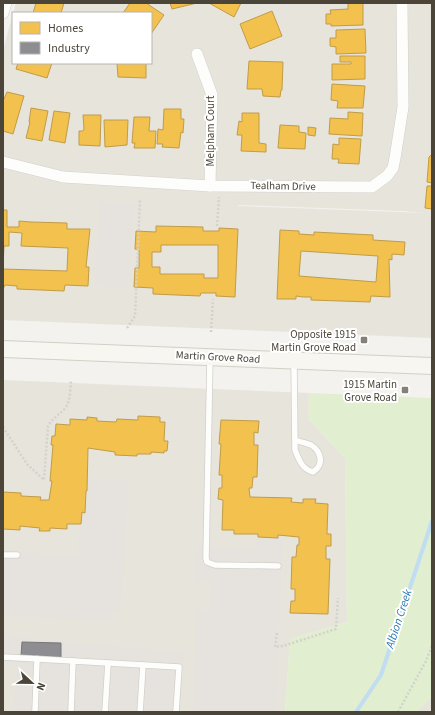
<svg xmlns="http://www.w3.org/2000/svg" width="435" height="715" viewBox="0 0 435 715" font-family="'Source Sans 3',sans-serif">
  <rect width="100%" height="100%" fill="#f4f2ee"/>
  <g fill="#e7e4dc" fill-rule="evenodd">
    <path d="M 16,3 L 432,3 L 432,338 L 3,320 L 3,50 ZM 13,13 L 151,13 L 151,63 L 13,63 ZM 238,205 L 402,211 L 426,213 L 239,206 Z"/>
    <path d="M 3,380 L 309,393 L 308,419 L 345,458 L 347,622 L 290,639 L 285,712 L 3,712 Z"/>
    <path d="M 432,696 L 432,712 L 416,712 Z"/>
  </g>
  <path fill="#e1eecf" d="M 309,393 L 432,398 L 432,696 L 416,712 L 285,712 L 290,639 L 347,622 L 345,458 L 308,419 Z"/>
  <g fill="#e6e3df">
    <path d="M 100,202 L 134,204 L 128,288 L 95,286 Z"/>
    <path d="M 83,478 L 129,481 L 120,610 L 113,610 L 113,622 L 3,615 L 3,551 L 78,556 Z"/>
    <path d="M 256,538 L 283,539 L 276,712 L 193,712 L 197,609 L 210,610 L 211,582 L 195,581 L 197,547 L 255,549 Z"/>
    <path d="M 3,636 L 184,652 L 179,712 L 13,712 L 18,664 L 3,662 Z"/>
  </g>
  <g fill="#f2c14e" stroke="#c09c48" fill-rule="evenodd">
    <path d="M 36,3 L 64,3 L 61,13 L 33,13 Z"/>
    <path d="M 130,3 L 146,3 L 164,15 L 151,34 L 151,13 L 123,13 Z"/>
    <path d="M 170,3 L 197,3 L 172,9 Z"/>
    <path d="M 209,3 L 241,3 L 234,17 Z"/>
    <path d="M 348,3 L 363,3 L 363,25 L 331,26 L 331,24 L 326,24 L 326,14 L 331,14 L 330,10 L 348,9 Z"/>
    <path d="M 272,11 L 282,36 L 250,49 L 240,24 Z"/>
    <path d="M 365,29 L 366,53 L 336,54 L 336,47 L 330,46 L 330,38 L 336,38 L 336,30 Z"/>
    <path d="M 340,56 L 365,56 L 365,79 L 332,80 L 332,64 L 351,64 L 351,62 L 340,62 Z"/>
    <path d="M 249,61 L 283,62 L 282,90 L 281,90 L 280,97 L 263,96 L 262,89 L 247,89 Z"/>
    <path d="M 18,63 L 52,63 L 47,78 L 16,69 Z"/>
    <path d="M 117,63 L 146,63 L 146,78 L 118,77 Z"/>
    <path d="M 332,84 L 365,86 L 363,108 L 337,108 L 338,101 L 331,100 Z"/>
    <path d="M 7,92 L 24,96 L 13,134 L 3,131 L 3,101 Z"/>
    <path d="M 31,108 L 48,111 L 42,141 L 26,138 L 30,122 L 29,122 Z"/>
    <path d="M 164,109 L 181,109 L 181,119 L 184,119 L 183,133 L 181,132 L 179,148 L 162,147 L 163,144 L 157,144 L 158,129 L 163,130 Z"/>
    <path d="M 54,111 L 70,113 L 65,143 L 49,140 Z"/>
    <path d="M 348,112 L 363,113 L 362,136 L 329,134 L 330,118 L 348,119 Z"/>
    <path d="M 242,113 L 259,113 L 259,143 L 266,144 L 266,152 L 241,151 L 242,135 L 237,135 L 239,121 L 242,122 Z"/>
    <path d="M 83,115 L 101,115 L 100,146 L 79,145 L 79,131 L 83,131 L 84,129 Z"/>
    <path d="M 134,117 L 150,117 L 149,131 L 156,131 L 155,148 L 134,148 L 135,143 L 132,143 Z"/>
    <path d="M 104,120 L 128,120 L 127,145 L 105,147 Z"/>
    <path d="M 280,125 L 299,126 L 299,132 L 306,133 L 305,149 L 278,148 Z"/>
    <path d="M 308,127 L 316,128 L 315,136 L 308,135 Z"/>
    <path d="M 339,138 L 361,139 L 359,164 L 338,163 L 339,159 L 332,159 L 333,144 L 339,145 Z"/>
    <path d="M 431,155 L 432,155 L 432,183 L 427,182 L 429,157 Z"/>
    <path d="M 427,186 L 432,186 L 432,209 L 425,208 Z"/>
    <path d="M 3,210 L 7,210 L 7,227 L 19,227 L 19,221 L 31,222 L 67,223 L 67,229 L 90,229 L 86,267 L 89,267 L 88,286 L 65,285 L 64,291 L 17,289 L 17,286 L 5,285 L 3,289 ZM 9,232 L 22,233 L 21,246 L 68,248 L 67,271 L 3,269 L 4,246 L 9,246 Z"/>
    <path d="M 156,226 L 203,227 L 203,231 L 219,231 L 219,228 L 238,229 L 235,297 L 216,296 L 216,293 L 201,293 L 200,296 L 153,294 L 153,288 L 134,287 L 135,268 L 139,268 L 139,250 L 135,249 L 136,231 L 156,232 ZM 161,245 L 218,245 L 218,278 L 204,278 L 204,274 L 160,274 L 160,267 L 152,267 L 152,252 L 161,252 Z"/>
    <path d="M 280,230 L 299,231 L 299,234 L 314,235 L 314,232 L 373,235 L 373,240 L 405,242 L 404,255 L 392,254 L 392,260 L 389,259 L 390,297 L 371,296 L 370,302 L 311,300 L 311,297 L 303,297 L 296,296 L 296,299 L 277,299 ZM 301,251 L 378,256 L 376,282 L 299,276 Z"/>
    <path d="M 138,416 L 160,417 L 160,422 L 165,422 L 164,441 L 168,441 L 167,451 L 164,451 L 164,453 L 151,452 L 151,454 L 137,454 L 137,456 L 115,455 L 115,452 L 88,448 L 87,491 L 86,491 L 85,513 L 82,512 L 81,524 L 67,524 L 67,529 L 50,528 L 50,531 L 39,531 L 40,528 L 20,526 L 20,530 L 3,529 L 3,492 L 21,493 L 21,496 L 41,497 L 40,500 L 49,500 L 52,481 L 50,481 L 53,445 L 51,445 L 52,436 L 55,436 L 56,424 L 70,425 L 70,419 L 87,420 L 87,417 L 97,418 L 97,421 L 116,422 L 117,419 L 138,420 Z"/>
    <path d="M 221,420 L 259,421 L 258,433 L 254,432 L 254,445 L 258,445 L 257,477 L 253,477 L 252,488 L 249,488 L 250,497 L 292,498 L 291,502 L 303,503 L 303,499 L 316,499 L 315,503 L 328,504 L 327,534 L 331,534 L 331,546 L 326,546 L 326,559 L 330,559 L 328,614 L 290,613 L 291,601 L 295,601 L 295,589 L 291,589 L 292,557 L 296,557 L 297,545 L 299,545 L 299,537 L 278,535 L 278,538 L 258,537 L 258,534 L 234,534 L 234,530 L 222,530 L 223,500 L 218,499 L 219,488 L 222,488 L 222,475 L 219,475 L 221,444 L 219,444 Z"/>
  </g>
  <path fill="#8d8d92" stroke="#797777" d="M 22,642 L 61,643 L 61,657 L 21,655 Z"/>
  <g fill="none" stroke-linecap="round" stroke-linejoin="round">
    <path stroke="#c0ddf1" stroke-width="4" d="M 356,712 L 381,675 L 432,521"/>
    <g stroke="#d2d0cb" stroke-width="7">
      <g id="service">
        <path d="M 210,359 L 206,558 L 207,562 L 215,565 L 278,566"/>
        <path d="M 294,363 L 295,450 C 299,460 302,469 313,472 C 324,465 322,452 311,445 C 307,443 300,442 295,440"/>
        <path d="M 3,555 L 17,555"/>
        <path d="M 3,657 L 179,667 L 176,712"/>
        <path d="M 35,712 L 37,659"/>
        <path d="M 71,712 L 73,661"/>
        <path d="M 105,712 L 108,663"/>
        <path d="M 140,712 L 143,665"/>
      </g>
    </g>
    <g stroke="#d2d0cb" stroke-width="12">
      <g id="minor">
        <path d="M 3,13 L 6,3"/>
        <path d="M 197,54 L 212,95 L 210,186"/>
        <path d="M 3,162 L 63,177 L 210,186 L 372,187 L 387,176 L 393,168 L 395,158 L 403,107 L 402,3"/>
      </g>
    </g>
    <g stroke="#d3cfc5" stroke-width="18">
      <path id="secondary" d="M 3,349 L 432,366"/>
    </g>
    <g stroke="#d3d2cc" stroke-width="2.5" stroke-dasharray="2 2" stroke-linecap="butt">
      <path d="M 217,226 L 219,197"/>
      <path d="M 127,328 L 135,316 L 140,200"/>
      <path d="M 211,332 L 213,299"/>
      <path d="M 3,427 L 27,464 L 44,480 L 48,426 C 53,417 61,414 66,407 C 71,399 70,389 71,381"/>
      <path d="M 277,633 L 275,647 L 283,646 L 336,629 L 338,598"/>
      <path d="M 398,712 L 426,661 L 432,646"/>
    </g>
    <use href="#service" stroke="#fdfdfc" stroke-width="5.5"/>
    <use href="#minor" stroke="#fdfdfc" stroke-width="11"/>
    <use href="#secondary" stroke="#f7f6f1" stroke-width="16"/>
  </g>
  <g fill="#868178" stroke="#fff" stroke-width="1.5">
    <rect x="360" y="336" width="8" height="8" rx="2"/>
    <rect x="401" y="386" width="8" height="8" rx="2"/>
  </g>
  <g text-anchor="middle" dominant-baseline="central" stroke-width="4" stroke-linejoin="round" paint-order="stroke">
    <g font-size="11" fill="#4b4439" stroke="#fff">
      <text transform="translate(210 131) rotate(-90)">Melpham Court</text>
      <text transform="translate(283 186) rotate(1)">Tealham Drive</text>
      <text transform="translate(218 357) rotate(3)">Martin Grove Road</text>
    </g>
    <g font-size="11" fill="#4b4439" stroke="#fff" text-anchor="end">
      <text x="356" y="334">Opposite 1915<tspan x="356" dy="13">Martin Grove Road</tspan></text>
      <text x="397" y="384">1915 Martin<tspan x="397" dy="13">Grove Road</tspan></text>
    </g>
    <g font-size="12" font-style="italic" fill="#2e7ab2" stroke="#fff">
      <text transform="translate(399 619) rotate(-72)">Albion Creek</text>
    </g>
  </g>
  <rect width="435" height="715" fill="none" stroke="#4b4439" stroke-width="8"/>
  <rect x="12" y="12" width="140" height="52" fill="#ffffff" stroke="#b7b4b0"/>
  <rect x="20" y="22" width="20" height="12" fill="#f2c14e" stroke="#b7b4b0"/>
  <text x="48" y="32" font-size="12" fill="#4b4439">Homes</text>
  <rect x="20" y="42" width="20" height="12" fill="#8d8d92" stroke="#b7b4b0"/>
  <text x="48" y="52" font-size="12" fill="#4b4439">Industry</text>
  <g transform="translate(32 683) rotate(112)" stroke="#ffffff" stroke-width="3" paint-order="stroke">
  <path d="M0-3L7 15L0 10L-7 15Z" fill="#4b4439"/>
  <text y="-6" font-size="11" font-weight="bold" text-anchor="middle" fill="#4b4439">N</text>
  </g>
</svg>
